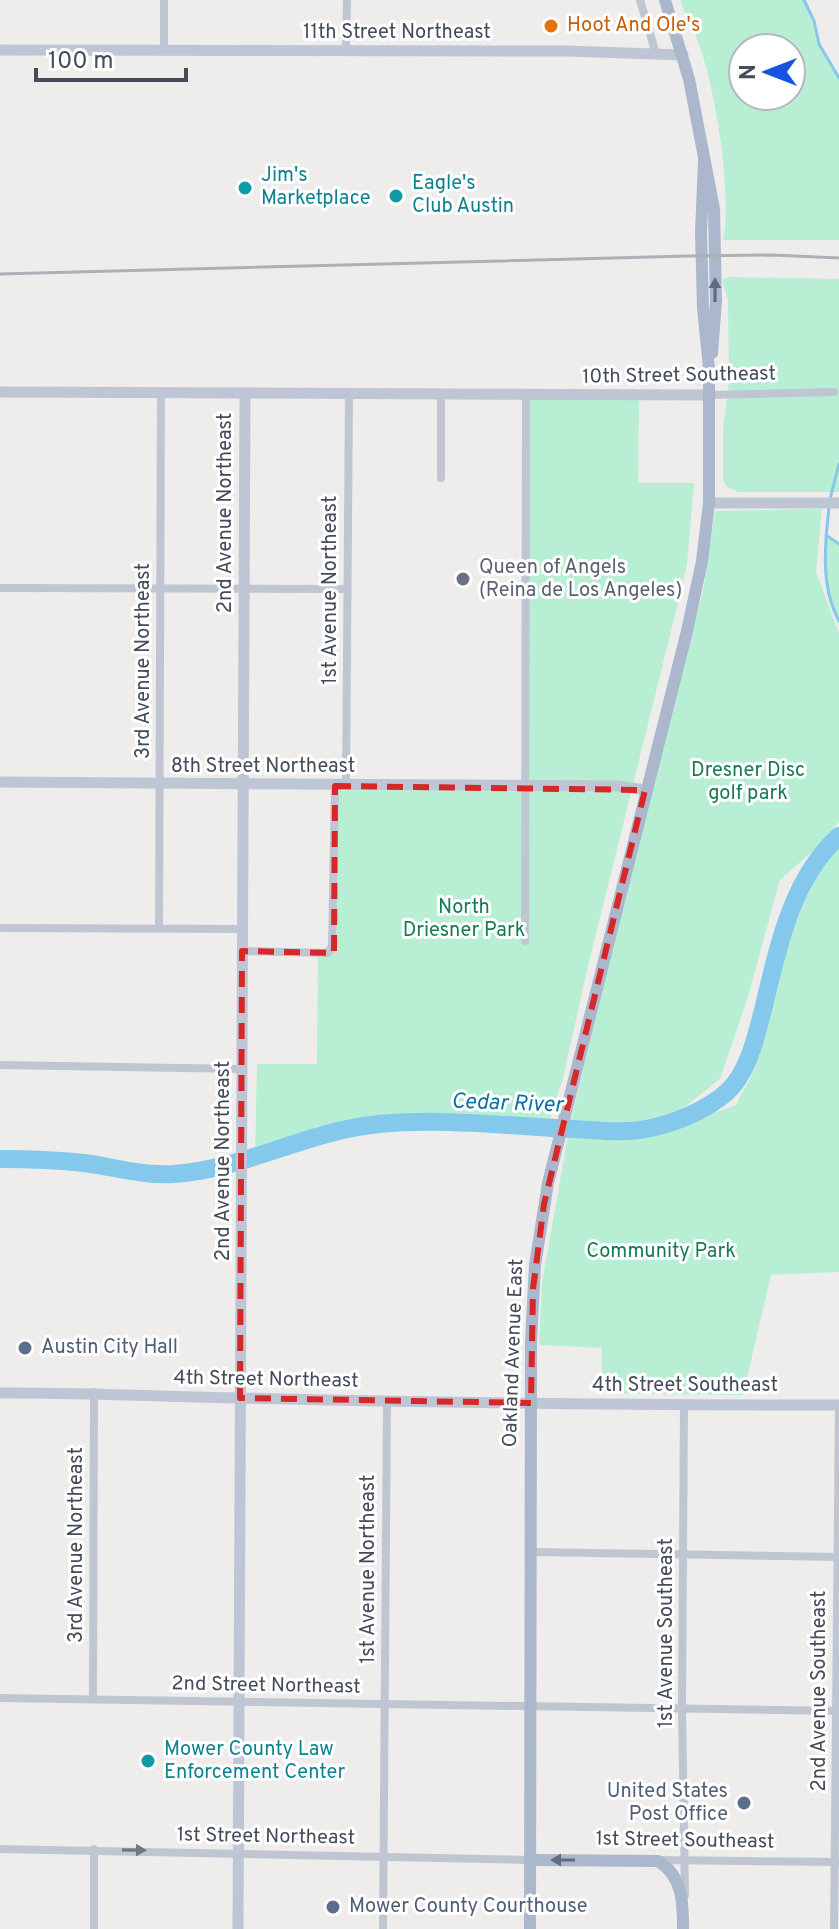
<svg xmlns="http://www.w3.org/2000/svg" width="839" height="1929" viewBox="0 0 839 1929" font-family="Overpass,sans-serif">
  <rect width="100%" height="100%" fill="#efecec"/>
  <g fill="#b8efd4" fill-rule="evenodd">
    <path d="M 680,0 L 804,0 L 807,4 L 819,45 L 839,78 L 839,240 L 723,240 C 733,194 714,77 695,34 C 690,22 684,12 680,0 ZM 743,48 L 791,48 L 791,96 L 743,96 Z"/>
    <path d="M 729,277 L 839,279 L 839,492 L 738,492 L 726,486 L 723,480 L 723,429 L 729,382 L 728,300 L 722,280 Z"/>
    <path d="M 526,396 L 639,396 L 638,483 L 694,483 L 687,564 L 680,595 L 587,970 L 563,1078 L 547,1128 C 480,1125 411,1118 343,1128 C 313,1133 285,1148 255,1156 L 257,1064 L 317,1064 L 318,953 L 332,946 L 335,786 L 524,787 Z"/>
    <path d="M 822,509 L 816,572 L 839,634 L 839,822 L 815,849 L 780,880 L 747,1000 L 720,1079 L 681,1110 L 633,1124 L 570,1124 L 651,790 L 703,591 L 715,511 Z"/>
    <path d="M 826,535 L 839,544 L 839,621 C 825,595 825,564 826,535 Z"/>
    <path d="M 839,848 L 839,1272 L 771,1275 L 743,1395 L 602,1393 L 602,1348 L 539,1345 L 542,1283 L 568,1135 L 609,1140 L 641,1139 L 736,1105 C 741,1094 748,1084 753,1072 C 782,1004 784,900 839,848 Z"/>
  </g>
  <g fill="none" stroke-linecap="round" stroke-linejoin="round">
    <g stroke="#84c9ec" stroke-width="3">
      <path d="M 804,0 L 814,21 L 819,44 L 839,78"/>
      <path d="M 830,499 L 839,464"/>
      <path d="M 829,507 C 825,544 820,586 839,621"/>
      <path d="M 826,535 L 839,544"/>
    </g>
    <path stroke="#84c9ec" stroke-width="18" d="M 0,1159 C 28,1159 57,1160 84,1163 C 114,1167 144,1176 174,1174 C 245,1169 307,1131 379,1124 C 443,1118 509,1126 573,1129 C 598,1130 626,1134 651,1128 C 677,1122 707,1110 727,1092 C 748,1073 756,1037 763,1010 C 778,949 790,881 839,836"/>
    <g stroke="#bfc6d2" stroke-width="8">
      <path d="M 164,0 L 164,50"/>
      <path d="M 640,0 L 656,54"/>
      <path d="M 346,51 L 347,0"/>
      <path d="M 709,395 L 834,392"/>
      <path d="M 441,478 L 441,396"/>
      <path d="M 0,588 L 347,589"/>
      <path d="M 346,785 L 349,395"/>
      <path d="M 0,928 L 242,929"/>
      <path d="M 159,928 L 161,394"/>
      <path d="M 525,941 L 526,396"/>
      <path d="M 242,951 L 328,953 L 332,946 L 335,786"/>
      <path d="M 0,1065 L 242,1069"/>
      <path d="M 684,1405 L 682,1708 L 685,1895"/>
      <path d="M 531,1552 L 839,1557"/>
      <path d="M 0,1698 L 839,1711"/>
      <path d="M 93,1698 L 94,1392"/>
      <path d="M 0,1849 L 531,1860"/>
      <path d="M 657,1860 L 839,1862"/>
      <path d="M 94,1929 L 94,1849"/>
      <path d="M 383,1929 L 387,1401"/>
      <path d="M 834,1929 L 839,1405"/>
    </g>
    <g stroke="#bec6d6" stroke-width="11">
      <path d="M 0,50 L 567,51 L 683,55"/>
      <path d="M 0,392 L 709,395"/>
      <path d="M 709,503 L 839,503"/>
      <path d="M 0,782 L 618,786 L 645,790"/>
      <path d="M 0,1393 C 81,1392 162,1397 243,1398 C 442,1403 640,1405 839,1405"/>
      <path d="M 238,1929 L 245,393"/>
    </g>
    <g stroke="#aab7cc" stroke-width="12">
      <path d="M 665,0 L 689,79 L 714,209 L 716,301 L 712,353"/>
      <path d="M 531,1860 L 658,1861 C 683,1876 683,1903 683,1929"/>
      <path d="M 530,1929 L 531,1342 L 535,1265 L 548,1183 L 687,631 L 702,561 L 709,503 L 709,368 L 703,308 L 701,232 L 704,161"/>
    </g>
    <path stroke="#aeb0b7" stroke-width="3" d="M 0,274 L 688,256 L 773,255 L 839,258"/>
  </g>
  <defs><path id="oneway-solid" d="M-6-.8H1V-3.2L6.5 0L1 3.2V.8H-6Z" transform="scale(2)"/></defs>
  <g fill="#636c7c">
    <use href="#oneway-solid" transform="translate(715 290) rotate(-90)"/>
    <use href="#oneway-solid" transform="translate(563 1860) rotate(-180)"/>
  </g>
  <use fill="#6f7783" href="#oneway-solid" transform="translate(134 1850) rotate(1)"/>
  <path fill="none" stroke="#d62828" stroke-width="6" stroke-dasharray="16 10" stroke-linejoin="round" d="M 335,786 L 645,790 L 544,1204 L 533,1289 L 531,1403 L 240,1398 L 242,951 L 334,953 Z"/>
  <circle fill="#e8710a" stroke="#fff" stroke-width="3" cx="551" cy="26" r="8"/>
  <g fill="#0f9aa8" stroke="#fff" stroke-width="3">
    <circle cx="245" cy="188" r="8"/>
    <circle cx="396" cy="196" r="8"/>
    <circle cx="148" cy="1761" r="8"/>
  </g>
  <circle fill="#6b7280" stroke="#fff" stroke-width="3" cx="463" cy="579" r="8"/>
  <g fill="#5c6f8a" stroke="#fff" stroke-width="3">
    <circle cx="25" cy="1348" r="8"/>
    <circle cx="744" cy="1803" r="8"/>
    <circle cx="333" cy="1907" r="8"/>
  </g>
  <g text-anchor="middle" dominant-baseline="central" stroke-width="6" stroke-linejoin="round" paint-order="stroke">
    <g font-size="20" fill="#c56008" stroke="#fff" text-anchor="start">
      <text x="567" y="26">Hoot And Ole's</text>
    </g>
    <g font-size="20" fill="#444c59" stroke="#fff">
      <text x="397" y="33">11th Street Northeast</text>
      <text transform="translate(679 376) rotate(-1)">10th Street Southeast</text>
      <text transform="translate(226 513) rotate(-90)">2nd Avenue Northeast</text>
      <text transform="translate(331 590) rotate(-90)">1st Avenue Northeast</text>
      <text transform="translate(144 661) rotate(-90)">3rd Avenue Northeast</text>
      <text x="263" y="767">8th Street Northeast</text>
      <text transform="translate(224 1161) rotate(-90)">2nd Avenue Northeast</text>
      <text transform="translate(514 1353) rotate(-88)">Oakland Avenue East</text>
      <text transform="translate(266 1380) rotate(1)">4th Street Northeast</text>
      <text x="685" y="1386">4th Street Southeast</text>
      <text transform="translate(77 1545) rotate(-90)">3rd Avenue Northeast</text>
      <text transform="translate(369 1569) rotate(-90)">1st Avenue Northeast</text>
      <text transform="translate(667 1633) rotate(-90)">1st Avenue Southeast</text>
      <text transform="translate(266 1686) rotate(1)">2nd Street Northeast</text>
      <text transform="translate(820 1691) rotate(-90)">2nd Avenue Southeast</text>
      <text transform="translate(266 1837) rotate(1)">1st Street Northeast</text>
      <text transform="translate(685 1841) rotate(1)">1st Street Southeast</text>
    </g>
    <g font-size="20" fill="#0d838f" stroke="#fff" text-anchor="start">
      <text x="261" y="176">Jim's<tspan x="261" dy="23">Marketplace</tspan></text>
      <text x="412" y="184">Eagle's<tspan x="412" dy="23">Club Austin</tspan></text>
      <text x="164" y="1750">Mower County Law<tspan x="164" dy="23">Enforcement Center</tspan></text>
    </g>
    <g font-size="20" fill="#5b616d" stroke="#fff" text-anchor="start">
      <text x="479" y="568">Queen of Angels<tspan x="479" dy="23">(Reina de Los Angeles)</tspan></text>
    </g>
    <g font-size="20" fill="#157b55" stroke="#fff">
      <text x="748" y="771">Dresner Disc<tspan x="748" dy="23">golf park</tspan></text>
      <text x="464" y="908">North<tspan x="464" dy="23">Driesner Park</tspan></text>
      <text x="661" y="1252">Community Park</text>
    </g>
    <g font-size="20" fill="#4e5e75" stroke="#fff" text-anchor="start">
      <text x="41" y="1348">Austin City Hall</text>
      <text x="728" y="1792" text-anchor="end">United States<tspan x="728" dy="23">Post Office</tspan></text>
      <text x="349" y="1907">Mower County Courthouse</text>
    </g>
    <g font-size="22" font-style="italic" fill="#0a71a6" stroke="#fff">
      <text transform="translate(507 1104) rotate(2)">Cedar River</text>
    </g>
  </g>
  <g transform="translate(767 72) rotate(270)"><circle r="38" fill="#ffffff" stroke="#b4b7bd" stroke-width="2"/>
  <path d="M0-6L14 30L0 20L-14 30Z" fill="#1653de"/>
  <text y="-12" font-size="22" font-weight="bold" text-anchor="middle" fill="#444c59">N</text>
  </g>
  <path d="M36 68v12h150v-12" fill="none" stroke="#444c59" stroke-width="4"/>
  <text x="48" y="68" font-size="24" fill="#444c59" stroke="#ffffff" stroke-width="6" paint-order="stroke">100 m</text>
</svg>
